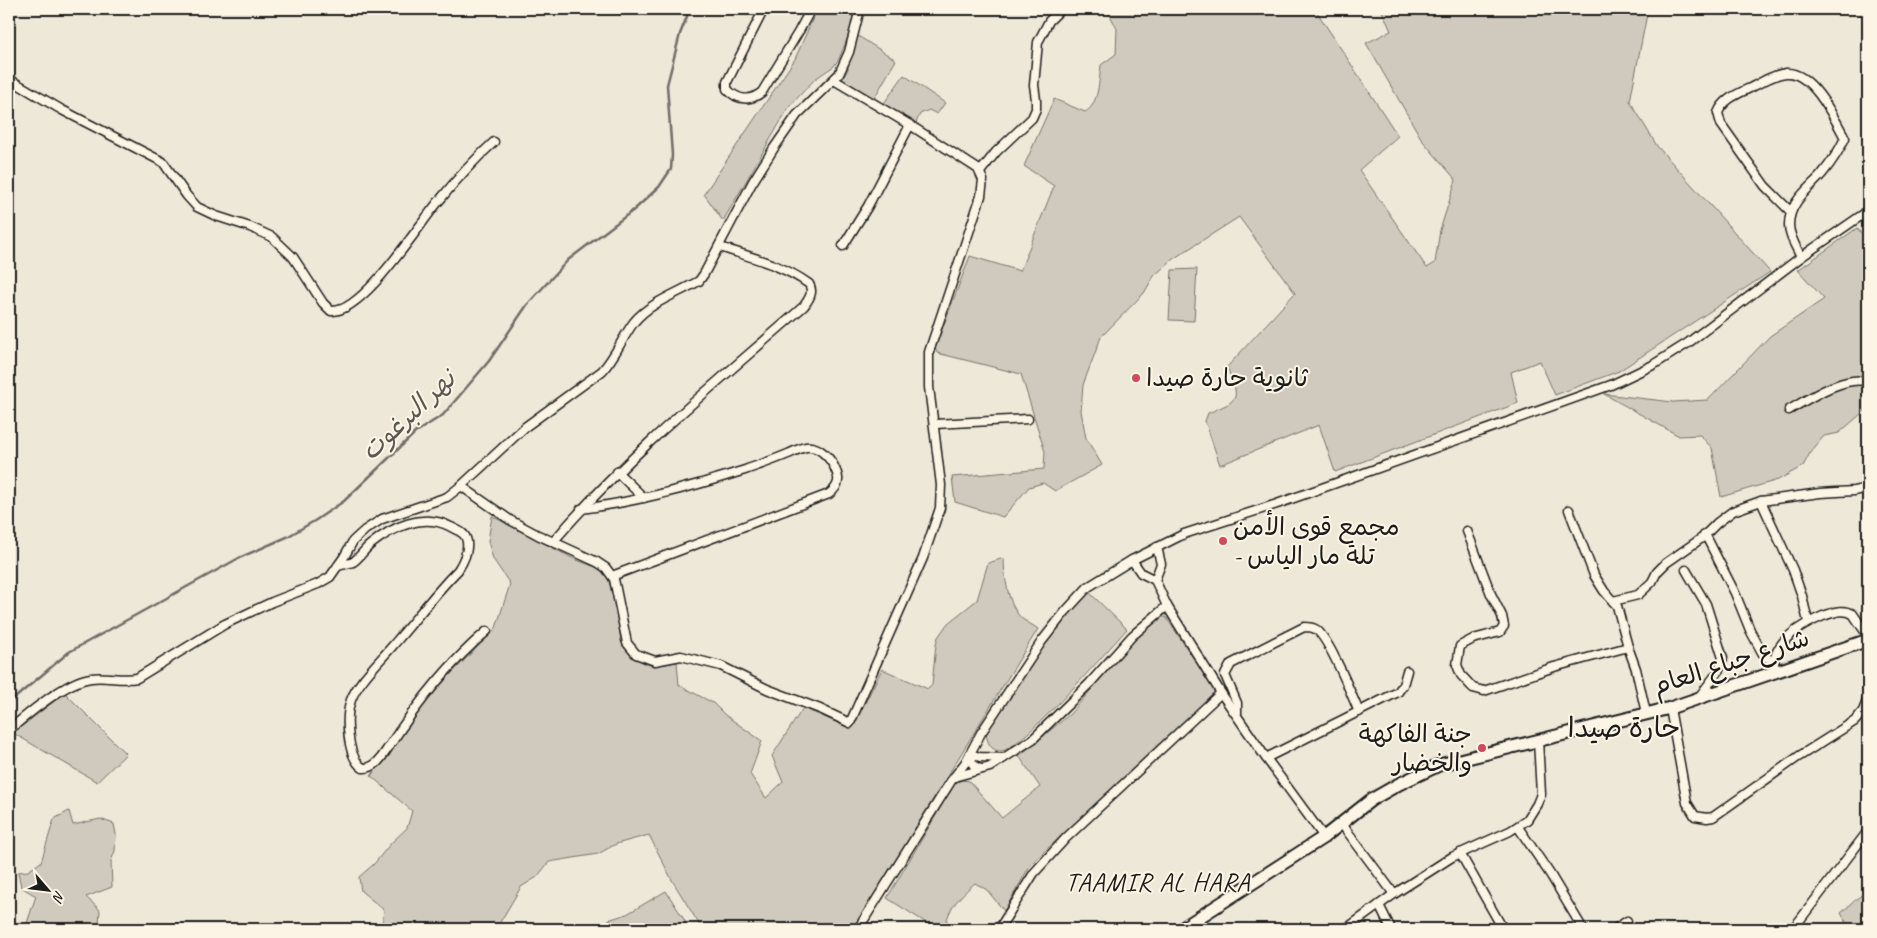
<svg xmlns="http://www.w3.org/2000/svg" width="1877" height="938" viewBox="0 0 1877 938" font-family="Caveat,'Playpen Sans Arabic',sans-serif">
  <rect width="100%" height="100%" fill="#eee8d9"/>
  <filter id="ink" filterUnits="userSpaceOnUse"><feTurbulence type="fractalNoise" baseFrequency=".02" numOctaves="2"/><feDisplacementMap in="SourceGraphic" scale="10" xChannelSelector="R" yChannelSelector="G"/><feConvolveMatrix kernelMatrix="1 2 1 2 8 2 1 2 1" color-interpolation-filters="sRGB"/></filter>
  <g filter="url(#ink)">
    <g fill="#cfcabd" stroke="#76736c">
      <path d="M 817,9 L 854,9 L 851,29 L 839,59 L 834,66 L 815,79 L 789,107 L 723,221 L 704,194 L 795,59 Z"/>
      <path d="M 1107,9 L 1315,9 L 1398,136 L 1359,170 L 1427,268 L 1435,263 L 1440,230 L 1456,180 L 1422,140 L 1366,43 L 1391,31 L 1381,9 L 1648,9 L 1630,101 L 1657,146 L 1770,272 L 1619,371 L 1555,395 L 1540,361 L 1511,372 L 1518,403 L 1335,472 L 1319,425 L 1220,465 L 1205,421 L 1208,413 C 1241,399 1240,400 1227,367 L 1295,293 L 1239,217 L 1173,259 L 1154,276 L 1144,293 L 1101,337 L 1083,385 L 1081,411 L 1086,438 L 1102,465 L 1055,491 L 1043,483 L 1029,487 L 1003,517 L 955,502 L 952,477 L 1044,469 L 1045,452 L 1021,374 L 937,353 L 935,348 L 970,256 L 1020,271 L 1054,186 L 1024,166 L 1054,99 L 1085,112 C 1099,105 1099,79 1101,65 L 1116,54 L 1117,29 Z"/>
      <path d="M 858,36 L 896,60 L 873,100 L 842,80 L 848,69 L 848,62 Z"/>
      <path d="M 904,75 L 945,103 L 937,114 L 929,110 L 920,114 L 915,125 L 882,106 Z"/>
      <path d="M 1857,228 L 1868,241 L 1868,408 L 1839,433 L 1824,436 L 1810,453 L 1803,466 L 1778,480 L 1721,497 L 1712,448 L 1700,435 L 1679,436 L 1604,394 L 1673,402 L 1708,400 L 1770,336 L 1824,299 L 1798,270 Z"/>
      <path d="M 1197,269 L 1194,321 L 1169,320 L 1172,270 Z"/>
      <path d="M 492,516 L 574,559 L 598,568 L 607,576 L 616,602 L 621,642 L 642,662 L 653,666 L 677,662 L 679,685 L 713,703 L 725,715 L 762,741 L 750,774 L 766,798 L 783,782 L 772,756 L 803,708 L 852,729 L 882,669 L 928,689 L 932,685 L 936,644 L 938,637 L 948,623 L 977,600 L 988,563 L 1004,558 C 1004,576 1008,605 1021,618 C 1026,622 1033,625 1038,629 L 853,929 L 702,929 L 672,880 L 649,835 L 616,844 L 598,854 L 549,862 L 537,877 L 521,887 L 496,929 L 386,929 L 382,926 L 384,910 L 361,891 L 359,877 L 374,864 L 391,843 L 407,828 L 412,811 L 371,776 L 412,719 L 446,679 L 496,628 L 510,584 L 493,559 L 488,541 Z"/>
      <path d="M 1089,592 L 1127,629 C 1108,650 1023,747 1002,751 C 991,752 987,742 986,733 L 1049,637 Z"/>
      <path d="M 1161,617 L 1166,617 L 1211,684 L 1215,692 L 1214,697 L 1143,760 L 1031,864 L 1004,911 L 987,890 L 975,883 C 961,895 947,909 945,929 L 936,929 L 887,898 L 955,783 L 962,780 L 969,781 L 1002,818 L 1040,787 L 1019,756 L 1070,714 L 1137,637 Z"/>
      <path d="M 65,693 L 126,754 L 97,782 L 13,733 Z"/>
      <path d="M 69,811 L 73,825 L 100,819 L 114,824 L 116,834 L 115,851 L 111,861 L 112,887 L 86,897 L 100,910 L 99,923 L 96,929 L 25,929 L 36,896 L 21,887 L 18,872 L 28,871 L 41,862 L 54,819 Z"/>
      <path d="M 1868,889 L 1868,929 L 1850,929 L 1841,913 Z"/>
      <path d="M 666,891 L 690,929 L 609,929 L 608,920 L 627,914 Z"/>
    </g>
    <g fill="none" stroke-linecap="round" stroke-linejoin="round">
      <path stroke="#6f6c67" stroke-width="2.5" d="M 9,703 L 69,652 L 239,558 L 287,537 L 316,520 L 344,501 L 416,432 L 443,415 L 489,361 L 527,305 L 568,260 L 635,209 L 659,187 L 671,169 L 672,155 L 667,85 L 680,34 L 690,9"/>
      <g stroke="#1c1c1c" stroke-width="11">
        <g id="minor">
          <path d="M 764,9 L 727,82 L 727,89 C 737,100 750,102 762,92 L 799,31 L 811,9"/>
          <path d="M 9,79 L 62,110 L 163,162 L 187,196 L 197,207 L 216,216 L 250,227 L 272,237 L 293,257 L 323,303 L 331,311 C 363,314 419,224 439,201 C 456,180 474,160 494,142"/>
          <path d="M 980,172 L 996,152 L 1032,118 L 1036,109 L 1036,100 L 1034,85 L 1038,42 L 1049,21 L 1061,9"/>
          <path d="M 1791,212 L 1765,186 L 1721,124 L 1718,113 C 1724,98 1740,93 1754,86 C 1764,81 1774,74 1786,73 C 1812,71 1835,119 1845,138 C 1839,151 1831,163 1822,174 C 1809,189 1789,202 1789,225 C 1789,236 1796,247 1801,257"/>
          <path d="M 843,246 L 868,206 L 910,125"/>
          <path d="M 1789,410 C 1808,399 1846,374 1868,382"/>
          <path d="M 935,424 L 1028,419"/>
          <path d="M 617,472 L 644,498"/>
          <path d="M 461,486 L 510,520 L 538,535 L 597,562 L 606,568 L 614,579 L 627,643 L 636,654 L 655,661 L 681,656 L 721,666 L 767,689 L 820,709 L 850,723 L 923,558 L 940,508 L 941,485 L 929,387 L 929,352 L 981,196 L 983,180 L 978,169 L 910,125 L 834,80"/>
          <path d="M 1761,501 L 1793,570 L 1802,596 L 1808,622"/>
          <path d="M 581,509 C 636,502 692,487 745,470 C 759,465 774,460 788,454 C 793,452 800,448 806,447 C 820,445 832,460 836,471 C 841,481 837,488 829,494 L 612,576"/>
          <path d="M 1569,510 L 1594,575 L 1604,591 L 1617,606 L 1628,647"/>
          <path d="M 1467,531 L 1491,594 L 1502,616 L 1504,626 L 1500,632 L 1473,639 L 1460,646 L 1457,665 L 1461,675 L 1473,688 L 1484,691 L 1554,667 L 1628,647 L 1636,669 L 1646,713"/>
          <path d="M 1705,534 L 1735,593 L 1750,630 L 1764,656 L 1774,662"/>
          <path d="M 553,542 C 628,454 718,382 804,306 C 809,299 814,292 809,284 C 783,265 750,257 720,247"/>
          <path d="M 1132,560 L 1141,573 L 1155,580 L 1167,606 L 1221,693 L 1266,758 L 1324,837"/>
          <path d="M 338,566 C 343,564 349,564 353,562 C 359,558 364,550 370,545 C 392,527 423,512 451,527 C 456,530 464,532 466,538 C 470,548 463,562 458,570 C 435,593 416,619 395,643 C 382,659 358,681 351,700 C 345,717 347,758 363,768 C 375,769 382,757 388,748 C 416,705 448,664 487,631"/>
          <path d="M 1686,570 L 1706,604 L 1723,658 L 1718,672 L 1699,697"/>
          <path d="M 1155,580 L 1161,564 L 1157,547"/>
          <path d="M 1613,601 L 1638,595 L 1652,582 L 1657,572 L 1666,563 L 1702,538 L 1717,523 L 1733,511 L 1761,501 L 1820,493 L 1854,491 L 1868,488"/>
          <path d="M 1774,666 C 1774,640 1802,625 1823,616 C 1833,613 1843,608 1853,614 L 1868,636"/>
          <path d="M 1670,708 L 1687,803 L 1695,816 L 1707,818 L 1713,817 L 1798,757 L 1855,721 L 1863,711 L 1868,698"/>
          <path d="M 1237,713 L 1237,703 L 1225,675 L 1231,664 L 1304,627 C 1307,627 1312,627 1315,629 C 1328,635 1352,696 1359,712"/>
          <path d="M 9,730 C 28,714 66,681 91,678 C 107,676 122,681 137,678 L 225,624 L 272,602 L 318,584 L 330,577 L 344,557 L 353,541 L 365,530 L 382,519 L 447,497 L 461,486 L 525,427 L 602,371 C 616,356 622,338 634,322 C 649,303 678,293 699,281 L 704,274 L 752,183 L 774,148 L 797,115 L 839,74 L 849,52 L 860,9"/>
          <path d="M 1266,758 L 1398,692 L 1403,685 L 1407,671"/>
          <path d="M 981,769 C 973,767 970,762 970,754 L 980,757 L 1003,758"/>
          <path d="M 954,777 L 990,767 L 1033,739 L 1090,683 L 1132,636 L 1167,606"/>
          <path d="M 1341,823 L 1394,894"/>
          <path d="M 1518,827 L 1550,874 L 1583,929"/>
          <path d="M 1460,853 L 1503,929"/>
          <path d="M 1379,905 L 1391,929"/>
          <path d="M 858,929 L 951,781 L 965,763 L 981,733 L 1042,641 L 1065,612 L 1088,587 L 1132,560 L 1184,534 L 1277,504 L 1611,385 L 1653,365 L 1688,343 L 1801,257 L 1868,211"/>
          <path d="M 999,929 L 1034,873 L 1066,838 L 1221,693"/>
          <path d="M 1346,929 L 1394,894 L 1452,857 L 1510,831 L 1527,820 L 1537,804 L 1541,794 L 1538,740"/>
          <path d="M 1615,929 L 1627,921"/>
          <path d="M 1793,929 L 1868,831"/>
        </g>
      </g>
      <g stroke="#1c1c1c" stroke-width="15">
        <path id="secondary" d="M 1181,929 L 1324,837 L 1371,800 L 1399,784 L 1439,765 L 1670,708 L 1868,640"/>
      </g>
      <use href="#minor" stroke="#fcf5e5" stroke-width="8"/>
      <use href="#secondary" stroke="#fcf5e5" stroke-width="11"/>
    </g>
  </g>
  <g fill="#d1495b" stroke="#fcf5e5" stroke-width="2">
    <circle cx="1136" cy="378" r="5"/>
    <circle cx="1223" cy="541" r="5"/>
    <circle cx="1482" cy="748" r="5"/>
  </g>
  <g text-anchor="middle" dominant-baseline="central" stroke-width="4" stroke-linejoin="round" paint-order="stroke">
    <g font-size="25" fill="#1c1c1c" stroke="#fcf5e5" text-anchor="start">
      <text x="1146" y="378">ثانوية حارة صيدا</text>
      <text x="1233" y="527">مجمع قوى الأمن<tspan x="1233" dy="29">- تلة مار الياس</tspan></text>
      <text x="1472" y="734" text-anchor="end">جنة الفاكهة<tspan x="1472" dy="29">والخضار</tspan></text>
    </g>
    <g font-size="25" fill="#1c1c1c" stroke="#fcf5e5">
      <text transform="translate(1731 662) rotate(-18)">شارع جباع العام</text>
    </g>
    <g font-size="26" font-style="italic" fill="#5b5854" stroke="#fcf5e5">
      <text transform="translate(408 415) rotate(-43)">نهر البرغوت</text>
    </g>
    <g font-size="26" letter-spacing="1" fill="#1c1c1c" stroke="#fcf5e5">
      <text x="1158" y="882">TAAMIR AL HARA</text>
    </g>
    <g font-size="28" fill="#1c1c1c" stroke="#fcf5e5">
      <text x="1624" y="727">حارة صيدا</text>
    </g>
  </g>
  <rect width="1877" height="938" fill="none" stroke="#fcf5e5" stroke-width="30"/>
  <rect x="15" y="15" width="1847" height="908" fill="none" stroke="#1c1c1c" stroke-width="2" filter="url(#ink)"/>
  <g transform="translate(48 890) rotate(118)" stroke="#fcf5e5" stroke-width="4" paint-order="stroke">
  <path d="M0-4L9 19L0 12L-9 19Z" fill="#1c1c1c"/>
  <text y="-8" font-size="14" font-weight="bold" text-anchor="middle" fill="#1c1c1c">N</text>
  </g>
</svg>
